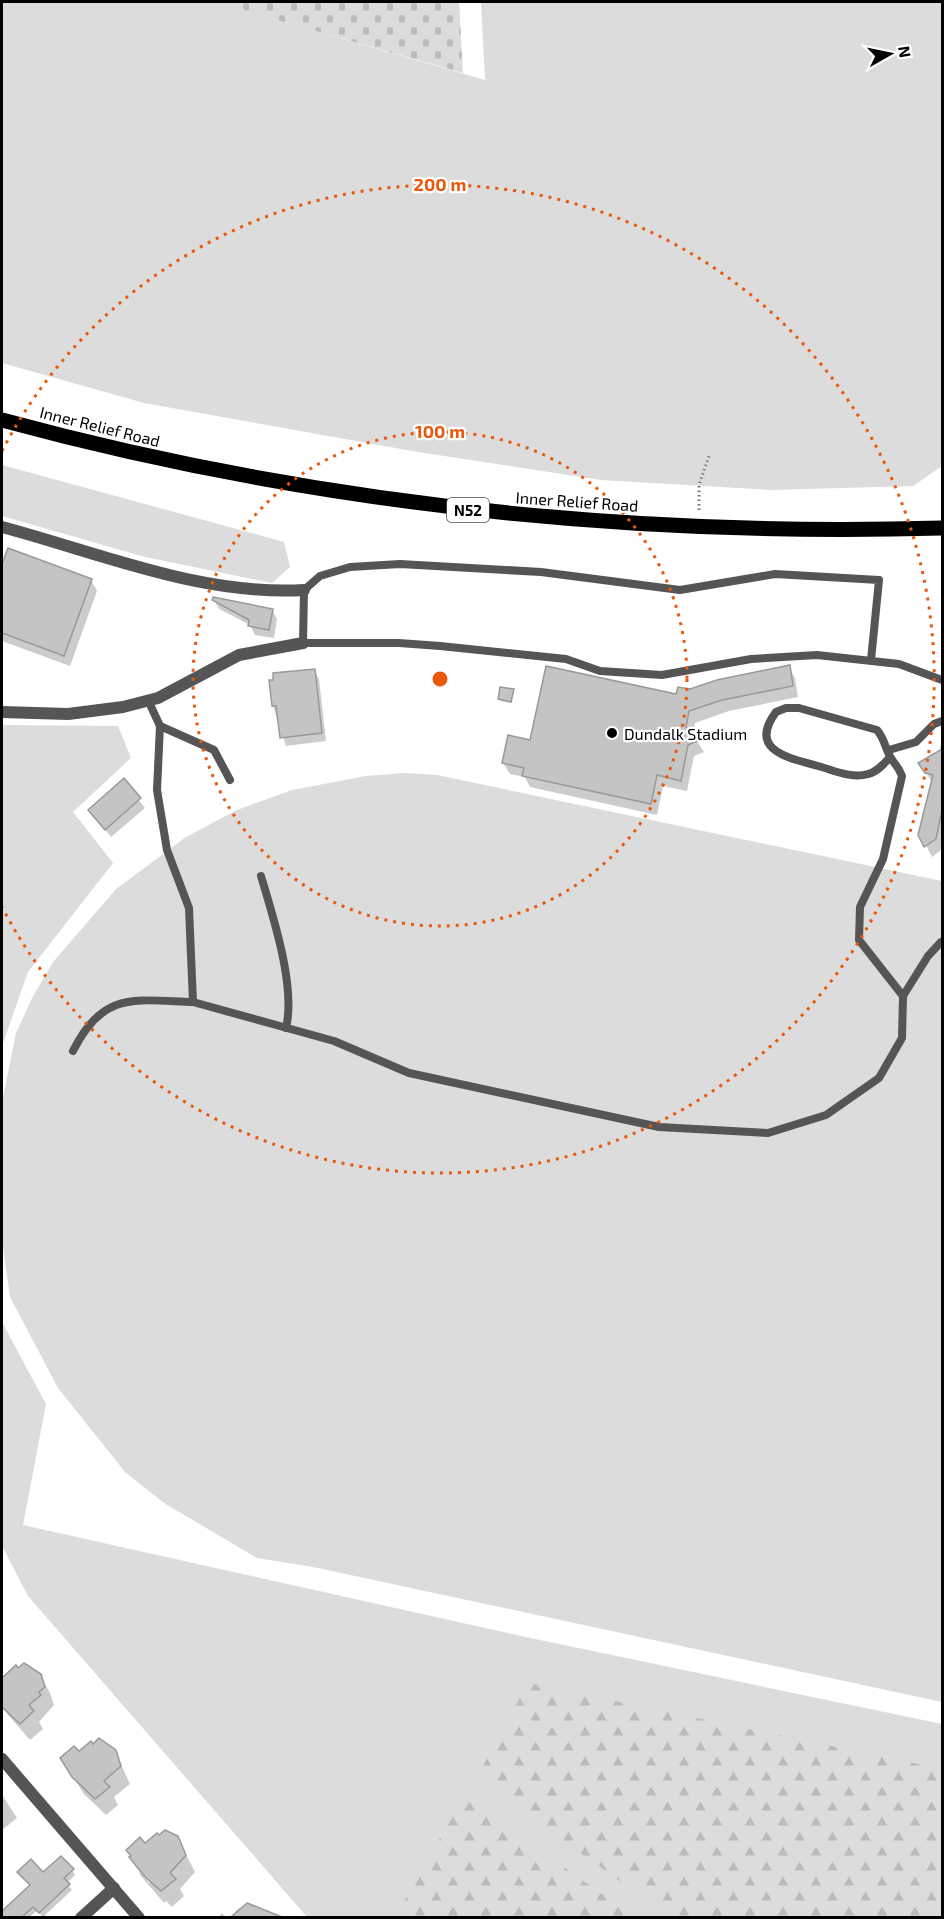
<svg xmlns="http://www.w3.org/2000/svg" width="944" height="1919" viewBox="0 0 944 1919" font-family="'Exo 2',sans-serif">
  <defs>
    <pattern id="forest-firs" width="22" height="20" patternUnits="userSpaceOnUse" patternTransform="scale(1.5)"><rect width="22" height="20" fill="#dcdcdc"/><path d="M5 1l3.5 6h-7zM16 11l3.5 6h-7z" fill="#bbb"/></pattern>
    <pattern id="cemetery-stones" width="16" height="16" patternUnits="userSpaceOnUse" patternTransform="scale(1.5)"><rect width="16" height="16" fill="#dcdcdc"/><path d="M2 7V4a2 2 0 0 1 4 0v3zM10 15v-3a2 2 0 0 1 4 0v3z" fill="#bbb"/></pattern>
  </defs>
  <rect width="100%" height="100%" fill="#fff"/>
  <g fill="#dcdcdc">
    <path d="M 2,2 L 239,2 L 246,11 L 485,80 L 481,2 L 942,2 L 942,466 L 913,486 L 771,490 L 601,480 L 418,452 L 144,403 L 2,363 Z"/>
    <path d="M 2,465 L 284,542 L 290,567 L 272,583 L 145,557 L 2,516 Z"/>
    <path d="M 2,725 L 118,726 L 131,758 L 73,812 L 113,863 L 28,972 L 2,1046 Z"/>
    <path d="M 405,773 L 437,775 L 942,881 L 942,1702 L 313,1567 L 257,1558 L 164,1503 L 125,1472 L 58,1388 L 10,1297 L 2,1240 L 2,1102 L 16,1033 L 33,996 L 54,961 L 116,889 L 186,837 L 237,810 L 292,790 L 366,776 Z"/>
    <path d="M 2,1322 L 46,1404 L 23,1525 L 521,1636 L 942,1724 L 942,1917 L 307,1917 L 28,1596 L 2,1546 Z"/>
  </g>
  <g fill="url(#forest-firs)">
    <path d="M 528,1683 L 942,1769 L 942,1917 L 671,1917 L 476,1779 Z"/>
    <path d="M 464,1796 L 634,1917 L 395,1917 Z"/>
  </g>
  <path fill="url(#cemetery-stones)" d="M 239,2 L 459,2 L 463,73 L 245,11 Z"/>
  <g fill="#0003">
    <path d="M 8,549 L 91,580 L 97,591 L 70,666 L 2,641 L 2,568 Z"/>
    <path d="M 214,600 L 272,610 L 277,619 L 274,638 L 255,635 L 250,625 L 219,609 Z"/>
    <path d="M 789,667 L 795,678 L 798,697 L 729,711 L 695,723 L 693,735 L 704,752 L 694,756 L 687,791 L 663,786 L 657,815 L 530,787 L 525,777 L 510,774 L 503,763 L 531,742 L 690,691 Z"/>
    <path d="M 314,670 L 319,679 L 326,741 L 286,746 L 273,706 L 270,682 Z"/>
    <path d="M 513,691 L 512,703 L 500,701 L 499,698 Z"/>
    <path d="M 942,739 L 942,845 L 941,850 L 932,857 L 920,834 L 932,782 L 920,763 L 939,753 Z"/>
    <path d="M 123,780 L 145,808 L 111,837 L 90,810 Z"/>
    <path d="M 2,1675 L 4,1678 L 40,1675 L 50,1693 L 54,1705 L 39,1722 L 43,1729 L 30,1740 L 2,1708 Z"/>
    <path d="M 93,1746 L 115,1751 L 130,1784 L 114,1797 L 118,1805 L 106,1815 L 84,1794 L 72,1775 L 79,1753 Z"/>
    <path d="M 2,1795 L 17,1818 L 2,1830 Z"/>
    <path d="M 177,1837 L 195,1872 L 180,1889 L 184,1896 L 172,1907 L 166,1901 L 164,1903 L 140,1875 L 139,1871 L 149,1883 L 151,1882 L 135,1864 L 137,1869 L 131,1858 L 145,1845 Z"/>
    <path d="M 72,1870 L 75,1875 L 67,1883 L 72,1890 L 43,1917 L 37,1911 L 28,1918 L 2,1918 L 2,1912 L 31,1886 L 19,1872 L 43,1874 Z"/>
    <path d="M 239,1908 L 241,1910 L 259,1909 L 263,1918 L 229,1918 Z"/>
    <path d="M 222,1913 L 226,1918 L 218,1918 Z"/>
  </g>
  <g fill="#c4c4c4" stroke="#999" stroke-width="1.5">
    <path d="M 8,548 L 92,579 L 64,656 L 2,633 L 2,564 Z"/>
    <path d="M 213,597 L 273,609 L 269,630 L 248,626 L 249,620 L 212,600 Z"/>
    <path d="M 790,665 L 793,686 L 722,700 L 689,711 L 686,727 L 699,740 L 688,745 L 681,781 L 657,775 L 651,804 L 522,776 L 524,768 L 502,763 L 508,735 L 530,740 L 546,666 L 676,694 L 678,687 L 690,689 L 717,680 Z"/>
    <path d="M 315,669 L 322,733 L 280,738 L 276,706 L 272,706 L 269,680 L 273,680 L 273,673 Z"/>
    <path d="M 500,687 L 514,689 L 511,702 L 498,699 Z"/>
    <path d="M 942,749 L 942,810 L 936,839 L 924,847 L 918,835 L 933,775 L 925,773 L 918,763 Z"/>
    <path d="M 124,778 L 141,798 L 105,830 L 88,810 Z"/>
    <path d="M 24,1663 L 41,1674 L 45,1687 L 39,1692 L 41,1695 L 29,1705 L 34,1711 L 20,1724 L 2,1707 L 2,1678 L 16,1665 L 18,1668 Z"/>
    <path d="M 99,1738 L 116,1750 L 121,1766 L 104,1781 L 110,1787 L 95,1799 L 72,1777 L 60,1758 L 74,1746 L 79,1751 L 91,1741 L 93,1744 Z"/>
    <path d="M 165,1830 L 178,1836 L 186,1855 L 170,1873 L 176,1879 L 161,1891 L 145,1877 L 129,1857 L 131,1856 L 126,1850 L 140,1837 L 145,1843 L 157,1833 L 159,1835 Z"/>
    <path d="M 61,1856 L 74,1869 L 64,1878 L 70,1884 L 39,1913 L 33,1907 L 22,1917 L 2,1917 L 2,1911 L 30,1885 L 17,1872 L 31,1859 L 43,1872 Z"/>
    <path d="M 247,1903 L 282,1917 L 231,1917 Z"/>
  </g>
  <g fill="none" stroke-linecap="round" stroke-linejoin="round">
    <path stroke="#777" stroke-width="3" stroke-dasharray="1.5 3" stroke-linecap="butt" d="M 699,510 L 699,485 L 709,456"/>
    <g stroke="#555" stroke-width="8">
      <path d="M 871,660 L 879,580 L 775,574 L 680,590 L 541,572 L 400,564 L 350,567 L 320,576 L 304,590 L 303,643 L 399,643 L 440,646 L 566,659 L 600,671 L 662,675 L 751,659 L 817,655 L 899,664 L 942,680"/>
      <path d="M 148,700 L 160,726 L 157,790 L 167,850 L 189,908 L 193,1002 L 334,1041 L 409,1073 L 659,1127 L 768,1133 L 826,1115 L 879,1078 L 902,1038 L 903,996 L 928,956 L 941,942"/>
      <path d="M 160,726 L 214,750 L 230,780"/>
      <path d="M 889,750 L 916,742 L 934,724 L 942,721"/>
      <path d="M 890,757 C 884,764 877,772 868,774 C 852,779 833,770 818,766 C 790,758 747,751 776,712 L 786,708 L 799,708 L 877,730 C 885,739 885,749 891,758 C 895,765 899,767 902,776 L 883,859 L 860,907 L 859,940 L 903,996"/>
      <path d="M 261,876 C 273,917 296,986 286,1028"/>
      <path d="M 73,1051 C 103,991 133,1000 193,1002"/>
    </g>
    <g stroke="#555" stroke-width="12">
      <path d="M 2,527 C 100,553 200,596 304,590"/>
      <path d="M 2,712 L 68,714 L 123,707 L 158,698 L 239,655 L 303,643"/>
      <path d="M 2,1759 L 139,1918"/>
      <path d="M 81,1918 L 114,1888"/>
    </g>
    <path stroke="#000" stroke-width="15" d="M 2,420 C 308,503 625,537 942,528"/>
  </g>
  <g fill="none" stroke="#e8590c" stroke-width="3" stroke-dasharray="3 6">
    <circle cx="440" cy="679" r="247"/>
    <path d="M2 451A494 494 0 1 1 2 907"/>
  </g>
  <circle fill="#000" stroke="#fff" stroke-width="2" cx="612" cy="733" r="6"/>
  <g text-anchor="middle" dominant-baseline="central" stroke-width="4.5" stroke-linejoin="round" paint-order="stroke">
    <rect fill="#fff" stroke="#4c4c4c" stroke-width="1.5" x="447" y="498" width="42" height="24" rx="4.5"/>
    <g font-size="15" font-weight="bold" fill="#000">
      <text x="468" y="510">N52</text>
    </g>
    <g font-size="16" fill="#000" stroke="#fff">
      <text transform="translate(100 426) rotate(14)">Inner Relief Road</text>
      <text transform="translate(577 501) rotate(4)">Inner Relief Road</text>
    </g>
    <g font-size="16" fill="#000" stroke="#fff" text-anchor="start">
      <text x="624" y="733">Dundalk Stadium</text>
    </g>
  </g>
  <circle cx="440" cy="679" r="9" fill="#e8590c" stroke="#fff" stroke-width="3"/>
  <g font-size="18" text-anchor="middle" font-weight="bold" fill="#e8590c" stroke="#fff" stroke-width="4.5" stroke-linejoin="round" paint-order="stroke">
    <text x="440" y="191">200 m</text>
    <text x="440" y="438">100 m</text>
  </g>
  <rect width="944" height="1919" fill="none" stroke="#000000" stroke-width="6"/>
  <g transform="translate(890 54) rotate(81)" stroke="#ffffff" stroke-width="4.5" paint-order="stroke">
  <path d="M0-4.5L10 22L0 15L-10 22Z" fill="#000000"/>
  <text y="-9" font-size="16" font-weight="bold" text-anchor="middle" fill="#000000">N</text>
  </g>
</svg>
